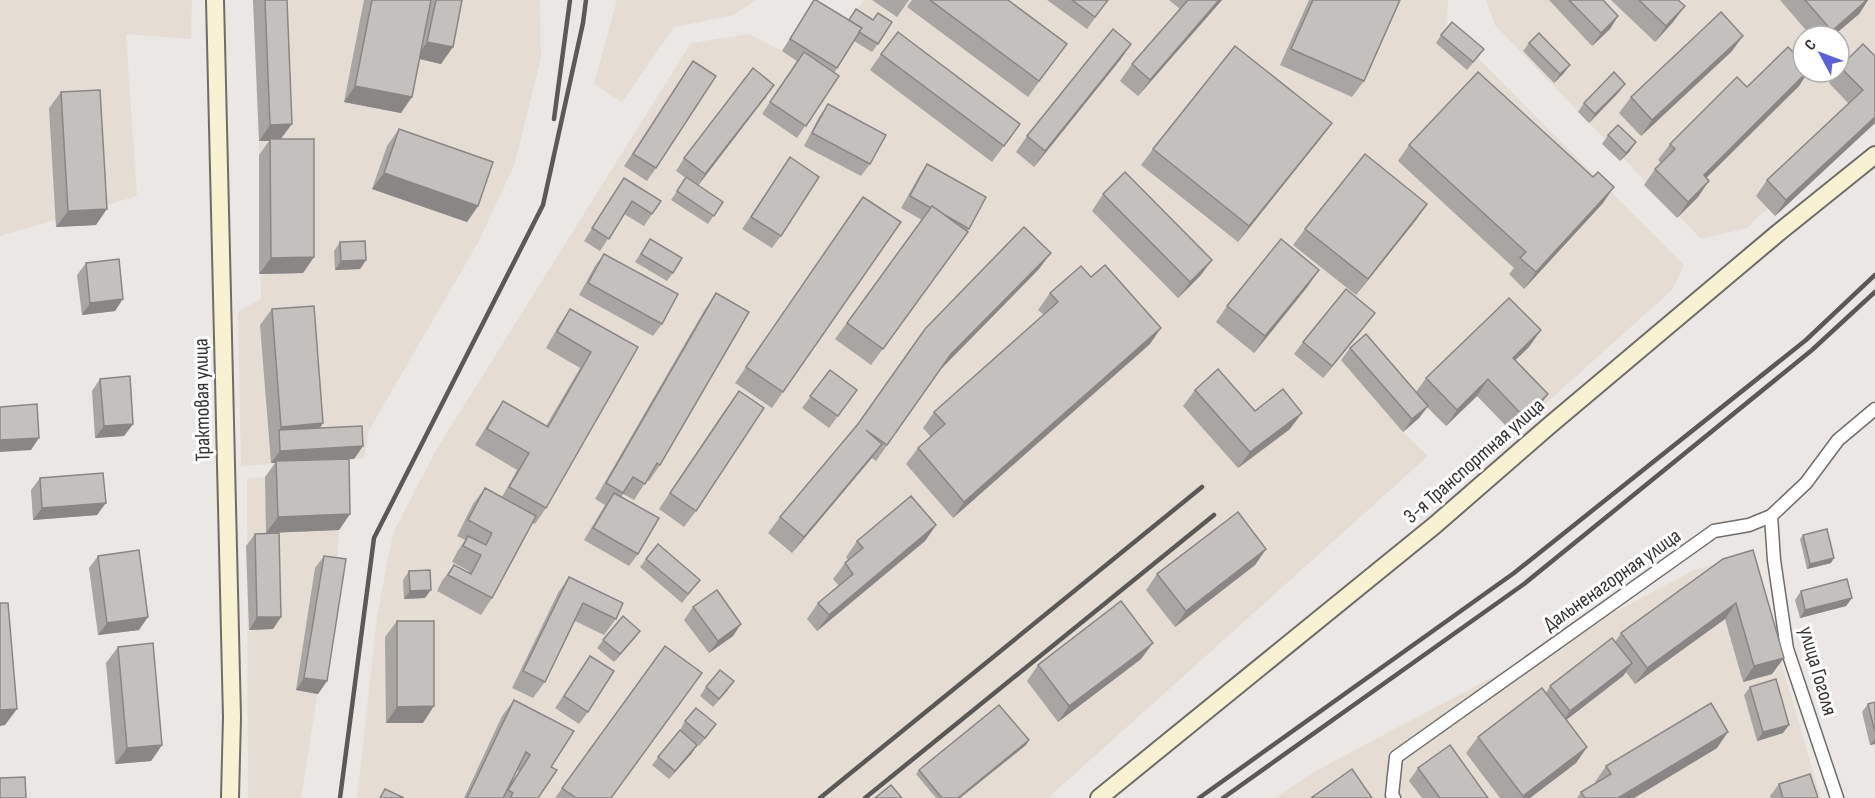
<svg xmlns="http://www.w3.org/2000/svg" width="1875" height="798" viewBox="0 0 1875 798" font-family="'Sofia Sans Condensed',sans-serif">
  <rect width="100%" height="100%" fill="#ebe7e5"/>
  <g fill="#e5dcd4" fill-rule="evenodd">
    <path d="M 0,0 L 192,0 L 191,39 L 126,34 L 137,196 L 0,236 Z"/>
    <path d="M 253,0 L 540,0 L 541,58 L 515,163 L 479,241 L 369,430 L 364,458 L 241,466 L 238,312 L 261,299 L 259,141 Z"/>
    <path d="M 617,0 L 756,0 L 734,15 L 674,27 L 622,102 L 594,84 Z"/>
    <path d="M 864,0 L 1448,0 L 1446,31 L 1478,58 L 1684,265 L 1672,290 L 1513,433 L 1477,396 L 1446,426 L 1429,409 L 1403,432 L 1428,456 L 1048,798 L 357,798 L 377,616 L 393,533 L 436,450 L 691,43 L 749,34 L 782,51 L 806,12 L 840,32 Z"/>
    <path d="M 1486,0 L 1875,0 L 1875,102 L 1747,228 L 1701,239 L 1495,25 ZM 1803,36 L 1839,36 L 1839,72 L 1803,72 Z"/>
    <path d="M 265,477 L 339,530 L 337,572 L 301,798 L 248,798 L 247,479 Z"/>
    <path d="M 1749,554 L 1821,798 L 1275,798 L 1312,773 L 1694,570 Z"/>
  </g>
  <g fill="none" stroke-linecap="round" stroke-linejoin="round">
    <g stroke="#6f6d6a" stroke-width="15">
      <g id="street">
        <path d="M 1771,516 L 1774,560 L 1787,649 L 1837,798"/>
        <path d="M 1394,798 L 1392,795 L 1396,757 L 1714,531 L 1749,525 L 1771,516 L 1806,483 L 1838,440 L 1875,409"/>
      </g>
    </g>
    <g stroke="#6f6d6a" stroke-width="20">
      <g id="secondary">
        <path d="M 215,0 L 232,717 L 230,798"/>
        <path d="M 1099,798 L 1435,525 L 1550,425 L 1778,233 L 1875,155"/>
      </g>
    </g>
    <use href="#street" stroke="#fff" stroke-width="12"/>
    <use href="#secondary" stroke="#f8f1d2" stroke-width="16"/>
    <g stroke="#5a5957" stroke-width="4.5">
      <path d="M 554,119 L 570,0"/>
      <path d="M 340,798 L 374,538 L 543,205 L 583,23 L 586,0"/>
      <path d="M 820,798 L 1202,487"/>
      <path d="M 865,798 L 1214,515"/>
      <path d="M 1199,798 L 1514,573 L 1806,340 L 1875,275"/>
      <path d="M 1223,798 L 1524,584 L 1812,350 L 1875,292"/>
    </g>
  </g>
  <g fill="#a9a5a3" fill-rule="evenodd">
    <path d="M 253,0 L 287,0 L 281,139 L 314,257 L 303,273 L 259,274 L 259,155 L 269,141 L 259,141 Z"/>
    <path d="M 364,0 L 462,0 L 441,64 L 419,59 L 401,113 L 344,102 Z"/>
    <path d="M 814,0 L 848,20 L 856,9 L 878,44 L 872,52 L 854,41 L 834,73 L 839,76 L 797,138 L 762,114 L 797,61 L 782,51 Z"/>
    <path d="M 872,0 L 909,0 L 897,17 Z"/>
    <path d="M 912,0 L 1008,0 L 1055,60 L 1028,97 L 907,7 Z"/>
    <path d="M 1047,0 L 1108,0 L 1087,29 Z"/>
    <path d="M 1169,0 L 1222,0 L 1138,96 L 1120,81 L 1132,64 L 1180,9 Z"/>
    <path d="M 1309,0 L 1400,0 L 1364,81 L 1352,97 L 1280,65 Z"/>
    <path d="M 1549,0 L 1603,0 L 1618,16 L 1610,29 L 1592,46 Z"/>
    <path d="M 1611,0 L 1678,0 L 1685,6 L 1673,22 L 1655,42 Z"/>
    <path d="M 1780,0 L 1868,0 L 1859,14 L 1833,36 L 1811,36 Z"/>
    <path d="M 1441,35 L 1484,49 L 1467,70 L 1436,43 Z"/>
    <path d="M 1743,36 L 1731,52 L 1641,136 L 1619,113 L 1631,97 Z"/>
    <path d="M 1529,43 L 1564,73 L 1554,83 L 1523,51 Z"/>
    <path d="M 1131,44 L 1120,60 L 1034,167 L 1016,152 L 1027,136 Z"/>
    <path d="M 881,54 L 1020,124 L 992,162 L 870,70 Z"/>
    <path d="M 1875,56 L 1875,123 L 1775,216 L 1756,196 L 1767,180 L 1849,104 L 1829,83 L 1836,72 L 1839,72 L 1840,67 Z"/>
    <path d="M 693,61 L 656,168 L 647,181 L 624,166 Z"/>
    <path d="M 1803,72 L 1808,72 L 1799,86 L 1706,178 L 1698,197 L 1677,218 L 1644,185 L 1655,169 L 1661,163 L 1658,160 L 1670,144 L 1747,87 Z"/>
    <path d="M 774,85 L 698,185 L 723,202 L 708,224 L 671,200 L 686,178 L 676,171 L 684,158 Z"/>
    <path d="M 61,92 L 96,225 L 56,227 L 49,108 Z"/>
    <path d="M 1619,92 L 1589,123 L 1578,112 L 1584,103 Z"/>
    <path d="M 828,104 L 870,164 L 861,176 L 804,146 L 819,117 Z"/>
    <path d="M 1332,123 L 1320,139 L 1238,242 L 1141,165 L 1153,149 Z"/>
    <path d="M 399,129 L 478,206 L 467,222 L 372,189 L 387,146 Z"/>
    <path d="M 1608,135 L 1630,151 L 1620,161 L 1602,144 Z"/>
    <path d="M 1409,145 L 1603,203 L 1524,289 L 1509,274 L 1514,268 L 1398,161 Z"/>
    <path d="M 790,157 L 781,236 L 772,248 L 742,229 Z"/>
    <path d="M 927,164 L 969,229 L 957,248 L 871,365 L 835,339 L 922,220 L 901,208 L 919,176 Z"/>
    <path d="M 624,178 L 652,214 L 644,226 L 624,214 L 600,251 L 584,241 Z"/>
    <path d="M 1103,194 L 1212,260 L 1200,276 L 1178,298 L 1092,211 Z"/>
    <path d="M 863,197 L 901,222 L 772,408 L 735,383 Z"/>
    <path d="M 1427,204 L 1416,220 L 1356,295 L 1293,245 L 1305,229 Z"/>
    <path d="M 650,239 L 673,273 L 667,281 L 635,262 Z"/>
    <path d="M 340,242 L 366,260 L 360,269 L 335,270 L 334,251 Z"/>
    <path d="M 604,254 L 662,324 L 653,336 L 579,295 L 595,266 Z"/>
    <path d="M 86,263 L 115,311 L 82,315 L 77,275 Z"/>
    <path d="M 1039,269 L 940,370 L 876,461 L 872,458 L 792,553 L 768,533 L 780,517 Z"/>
    <path d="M 1308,286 L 1254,353 L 1216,322 L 1227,306 Z"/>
    <path d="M 716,293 L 660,465 L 649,481 L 647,480 L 634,500 L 623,494 L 621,497 L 638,554 L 629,566 L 584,540 L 605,505 L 595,499 L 705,309 Z"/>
    <path d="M 1050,293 L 1150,344 L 953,518 L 906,464 L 918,448 L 931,437 L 923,428 L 934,412 L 1044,315 L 1038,310 Z"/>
    <path d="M 272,309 L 323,423 L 320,428 L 363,446 L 354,459 L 349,459 L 350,514 L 339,530 L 266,533 L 265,477 L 275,463 L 271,463 L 260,325 Z"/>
    <path d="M 570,309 L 638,347 L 546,508 L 535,524 L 532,523 L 492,598 L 481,615 L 437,591 L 442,581 L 454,565 L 468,573 L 469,571 L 452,562 L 457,552 L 465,540 L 457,536 L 473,504 L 485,488 L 502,497 L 517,470 L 475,445 L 492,417 L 503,401 L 546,426 L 580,368 L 546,348 L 559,325 Z"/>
    <path d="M 1366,325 L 1323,378 L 1294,354 L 1303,342 Z"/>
    <path d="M 1529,347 L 1515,360 L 1537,410 L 1513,433 L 1477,396 L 1446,426 L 1427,407 L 1419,418 L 1403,432 L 1341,360 L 1350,348 L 1416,392 L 1426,378 Z"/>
    <path d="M 830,370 L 857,390 L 829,428 L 802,408 Z"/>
    <path d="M 100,379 L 133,424 L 124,436 L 95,438 L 92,391 Z"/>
    <path d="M 1195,390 L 1255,411 L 1290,429 L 1238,468 L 1183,406 Z"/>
    <path d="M 727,407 L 696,511 L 684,527 L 659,509 Z"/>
    <path d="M 40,478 L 97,515 L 33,520 L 31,490 Z"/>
    <path d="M 936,525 L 925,541 L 817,631 L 807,619 L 818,603 L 839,586 L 833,579 L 845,563 L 848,560 L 846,557 L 857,541 Z"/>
    <path d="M 255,534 L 281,617 L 273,629 L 249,630 L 246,546 Z"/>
    <path d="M 1803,535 L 1831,563 L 1807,569 L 1800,539 Z"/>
    <path d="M 1266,549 L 1255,565 L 1175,627 L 1146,590 L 1157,574 Z"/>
    <path d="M 98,556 L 139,630 L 98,635 L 89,568 Z"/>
    <path d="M 324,556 L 327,681 L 318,694 L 296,690 L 315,568 Z"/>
    <path d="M 646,559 L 700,580 L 682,603 L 640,567 Z"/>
    <path d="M 1723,559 L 1772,674 L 1743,682 L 1725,619 L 1635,684 L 1626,672 L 1623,676 L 1566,720 L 1587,747 L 1576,763 L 1530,798 L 1500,798 L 1466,753 L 1478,737 L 1546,693 L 1550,686 L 1615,642 L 1621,633 Z"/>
    <path d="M 409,571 L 425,598 L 404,599 L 403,580 Z"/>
    <path d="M 569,577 L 616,619 L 604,635 L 575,621 L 545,682 L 533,698 L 512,688 L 558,593 Z"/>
    <path d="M 1801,591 L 1852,598 L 1846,606 L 1800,618 L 1795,600 Z"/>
    <path d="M 693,607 L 741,624 L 733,636 L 709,653 L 684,620 Z"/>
    <path d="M 397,621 L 423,723 L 386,723 L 385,637 Z"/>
    <path d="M 640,631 L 634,639 L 614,662 L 597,648 L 603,640 Z"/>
    <path d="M 665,646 L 612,798 L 555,798 Z"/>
    <path d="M 118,647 L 162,745 L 151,761 L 115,764 L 106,663 Z"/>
    <path d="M 590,656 L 588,712 L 579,724 L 555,708 Z"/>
    <path d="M 1141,659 L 1058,722 L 1027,681 L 1038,665 Z"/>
    <path d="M 706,687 L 728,690 L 713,707 L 700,696 Z"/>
    <path d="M 1750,687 L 1783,733 L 1757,741 L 1744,695 Z"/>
    <path d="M 514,700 L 551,767 L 538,798 L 464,798 L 502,716 ZM 517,770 L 519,771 L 507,789 Z"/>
    <path d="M 1875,702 L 1875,744 L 1870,745 L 1862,712 L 1868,704 Z"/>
    <path d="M 685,721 L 710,733 L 699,746 L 693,741 L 692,753 L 669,779 L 652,765 L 680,730 Z"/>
    <path d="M 1029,740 L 1026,745 L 960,798 L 936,798 L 916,774 L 919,770 Z"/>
    <path d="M 1717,748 L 1634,798 L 1577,798 L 1581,792 L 1596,783 L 1595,782 L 1606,766 Z"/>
    <path d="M 1418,768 L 1488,798 L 1422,798 L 1409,781 Z"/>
    <path d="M 1779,784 L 1818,798 L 1771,798 L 1770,796 Z"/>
  </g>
  <g fill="#898685">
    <path d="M 1219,0 L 1222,0 L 1138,96 L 1150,80 Z"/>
    <path d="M 1867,0 L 1868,0 L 1859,14 L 1833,36 L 1828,36 L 1832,31 Z"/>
    <path d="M 1685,6 L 1673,22 L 1655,42 L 1666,26 Z"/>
    <path d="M 1618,16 L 1610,29 L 1592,46 L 1601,33 Z"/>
    <path d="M 1743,36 L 1731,52 L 1641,136 L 1652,120 Z"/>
    <path d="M 427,42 L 453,47 L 441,64 L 416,58 Z"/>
    <path d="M 1131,44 L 1120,60 L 1034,167 L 1045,151 Z"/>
    <path d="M 1570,65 L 1564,73 L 1554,83 L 1560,74 Z"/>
    <path d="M 1807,72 L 1808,72 L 1799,86 L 1693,191 L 1704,175 Z"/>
    <path d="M 1625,84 L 1619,92 L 1589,123 L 1595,114 Z"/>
    <path d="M 774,85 L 766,97 L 697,187 L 705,174 Z"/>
    <path d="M 355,86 L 412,97 L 401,113 L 344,102 Z"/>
    <path d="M 1875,117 L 1875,123 L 1775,216 L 1786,200 Z"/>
    <path d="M 1332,123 L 1320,139 L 1238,242 L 1249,226 Z"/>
    <path d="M 292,124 L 280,140 L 270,139 L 269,141 L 259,141 L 270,125 Z"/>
    <path d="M 1636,142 L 1630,151 L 1620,161 L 1626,153 Z"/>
    <path d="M 384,173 L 478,206 L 467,222 L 372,189 Z"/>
    <path d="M 1709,181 L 1698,197 L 1677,218 L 1688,202 Z"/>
    <path d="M 1614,187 L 1603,203 L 1524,289 L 1536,272 Z"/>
    <path d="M 1427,204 L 1416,220 L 1356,295 L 1368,279 Z"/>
    <path d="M 107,209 L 96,225 L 56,227 L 68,211 Z"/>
    <path d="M 1051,253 L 1039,269 L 940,370 L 951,354 Z"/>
    <path d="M 314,257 L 303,273 L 259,274 L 271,258 Z"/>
    <path d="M 366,260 L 360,269 L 335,270 L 341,261 Z"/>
    <path d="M 1212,260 L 1200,276 L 1178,298 L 1190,282 Z"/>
    <path d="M 1319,270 L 1308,286 L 1254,353 L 1265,336 Z"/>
    <path d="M 123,299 L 115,311 L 82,315 L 90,303 Z"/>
    <path d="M 1375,313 L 1366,325 L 1323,378 L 1332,366 Z"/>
    <path d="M 1161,328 L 1150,344 L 953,518 L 964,502 Z"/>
    <path d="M 1541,330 L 1529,347 L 1501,374 L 1513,358 Z"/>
    <path d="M 1488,379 L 1477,396 L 1446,426 L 1457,410 Z"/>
    <path d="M 1548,394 L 1537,410 L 1513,433 L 1524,417 Z"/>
    <path d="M 1428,406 L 1419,418 L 1403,432 L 1412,419 Z"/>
    <path d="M 1302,413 L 1290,429 L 1238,468 L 1250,452 Z"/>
    <path d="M 323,423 L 312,439 L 279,431 L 281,427 Z"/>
    <path d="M 133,424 L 124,436 L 95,438 L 104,426 Z"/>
    <path d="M 39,438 L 31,450 L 0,452 L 0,440 Z"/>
    <path d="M 882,444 L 870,460 L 792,553 L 804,537 Z"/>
    <path d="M 363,446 L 354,459 L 271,463 L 280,451 Z"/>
    <path d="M 106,503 L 97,515 L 33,520 L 42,508 Z"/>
    <path d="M 350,514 L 339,530 L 266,533 L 278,517 Z"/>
    <path d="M 936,525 L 925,541 L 817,631 L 829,615 Z"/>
    <path d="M 1266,549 L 1255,565 L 1175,627 L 1186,611 Z"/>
    <path d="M 1834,558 L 1831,563 L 1807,569 L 1810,564 Z"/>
    <path d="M 431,590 L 425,598 L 404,599 L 410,591 Z"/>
    <path d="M 1852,598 L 1846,606 L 1800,618 L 1805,610 Z"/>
    <path d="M 1736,603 L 1725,619 L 1635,684 L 1647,668 Z"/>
    <path d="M 148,617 L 139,630 L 98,635 L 107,623 Z"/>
    <path d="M 257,617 L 281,617 L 273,629 L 249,630 Z"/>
    <path d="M 741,624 L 733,636 L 709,653 L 718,641 Z"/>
    <path d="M 640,631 L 634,639 L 614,662 L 620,654 Z"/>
    <path d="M 1153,643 L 1141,659 L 1058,722 L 1069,706 Z"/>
    <path d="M 1784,658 L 1772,674 L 1743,682 L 1754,666 Z"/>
    <path d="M 1632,663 L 1623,676 L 1561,724 L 1570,711 Z"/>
    <path d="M 304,678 L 327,681 L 318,694 L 296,690 Z"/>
    <path d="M 434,706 L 423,723 L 386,723 L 397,707 Z"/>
    <path d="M 17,709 L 5,725 L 0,726 L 0,710 Z"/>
    <path d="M 1789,725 L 1783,733 L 1757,741 L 1763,732 Z"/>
    <path d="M 1728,732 L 1717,748 L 1634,798 L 1618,798 Z"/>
    <path d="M 1875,739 L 1875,744 L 1870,745 Z"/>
    <path d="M 1029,740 L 1026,745 L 960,798 L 958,798 Z"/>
    <path d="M 162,745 L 151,761 L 115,764 L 127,748 Z"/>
    <path d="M 697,745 L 692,753 L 669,779 L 675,771 Z"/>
    <path d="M 1587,747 L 1576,763 L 1530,798 L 1521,798 Z"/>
  </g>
  <g fill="#c4c0be" stroke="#898685" stroke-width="1.5">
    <path d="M 265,0 L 287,0 L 292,124 L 270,125 Z"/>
    <path d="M 372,0 L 431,0 L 412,97 L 355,86 Z"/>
    <path d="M 436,0 L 462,0 L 453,47 L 427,42 Z"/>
    <path d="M 814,0 L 816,0 L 862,28 L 837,68 L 790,39 Z"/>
    <path d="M 930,0 L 1008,0 L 1067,44 L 1039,81 Z"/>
    <path d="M 1072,0 L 1108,0 L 1095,17 Z"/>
    <path d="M 1188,0 L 1219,0 L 1150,80 L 1132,64 Z"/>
    <path d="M 1313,0 L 1400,0 L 1364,81 L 1291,49 Z"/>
    <path d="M 1569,0 L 1603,0 L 1618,16 L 1601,33 Z"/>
    <path d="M 1639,0 L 1678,0 L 1685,6 L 1666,26 Z"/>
    <path d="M 1805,0 L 1867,0 L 1832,31 Z"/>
    <path d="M 856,9 L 873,20 L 878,13 L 892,22 L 878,44 L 859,32 L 862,28 L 849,20 Z"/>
    <path d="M 1721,12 L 1743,36 L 1652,120 L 1631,97 Z"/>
    <path d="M 1452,22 L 1484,49 L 1473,62 L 1441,35 Z"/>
    <path d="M 1113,29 L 1131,44 L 1045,151 L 1027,136 Z"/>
    <path d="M 898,32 L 1020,124 L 1004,146 L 881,54 Z"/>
    <path d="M 1539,33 L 1570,65 L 1560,74 L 1529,43 Z"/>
    <path d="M 1863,44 L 1875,56 L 1875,117 L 1786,200 L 1767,180 L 1863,90 L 1840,67 Z"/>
    <path d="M 1235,46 L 1332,123 L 1249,226 L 1153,149 Z"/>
    <path d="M 1788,47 L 1803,62 L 1803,72 L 1807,72 L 1704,175 L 1709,181 L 1688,202 L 1655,169 L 1675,149 L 1670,144 L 1737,77 L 1747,87 Z"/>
    <path d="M 804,52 L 839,76 L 806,126 L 770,102 Z"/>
    <path d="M 693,61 L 716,76 L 656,168 L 633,154 Z"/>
    <path d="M 753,68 L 774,85 L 705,174 L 684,158 Z"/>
    <path d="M 1478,72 L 1593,177 L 1598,172 L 1614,187 L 1536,272 L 1520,258 L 1526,252 L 1409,145 Z"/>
    <path d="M 1614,72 L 1625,84 L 1595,114 L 1584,103 Z"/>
    <path d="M 100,90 L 107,209 L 68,211 L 61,92 Z"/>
    <path d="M 828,104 L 886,135 L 870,164 L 812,133 Z"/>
    <path d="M 1618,125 L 1636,142 L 1626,153 L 1608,135 Z"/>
    <path d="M 399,129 L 493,162 L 478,206 L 384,173 Z"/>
    <path d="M 270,139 L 314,139 L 314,257 L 271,258 Z"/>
    <path d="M 1365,154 L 1427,204 L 1368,279 L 1305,229 Z"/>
    <path d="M 790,157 L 819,177 L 781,236 L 751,217 Z"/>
    <path d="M 927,164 L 986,197 L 969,229 L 945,215 L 932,206 L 931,208 L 910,196 Z"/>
    <path d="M 1125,172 L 1212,260 L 1190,282 L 1103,194 Z"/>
    <path d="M 686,177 L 723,202 L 714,216 L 677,191 Z"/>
    <path d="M 624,178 L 661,201 L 652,214 L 632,201 L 609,239 L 592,228 Z"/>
    <path d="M 863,197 L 901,222 L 783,392 L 746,367 Z"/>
    <path d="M 932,206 L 968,232 L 883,349 L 847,323 Z"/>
    <path d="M 1024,227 L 1051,253 L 951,354 L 887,445 L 866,430 L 882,444 L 804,537 L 780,517 L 858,424 L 925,329 Z"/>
    <path d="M 650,239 L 682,258 L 673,273 L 641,254 Z"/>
    <path d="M 1281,239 L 1319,270 L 1265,336 L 1227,306 Z"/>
    <path d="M 365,241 L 366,260 L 341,261 L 340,242 Z"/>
    <path d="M 604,254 L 678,294 L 662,324 L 588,283 Z"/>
    <path d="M 119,259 L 123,299 L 90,303 L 86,263 Z"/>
    <path d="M 1105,265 L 1161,328 L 964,502 L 918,448 L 945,424 L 934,412 L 1058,302 L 1050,293 L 1081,266 L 1091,277 Z"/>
    <path d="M 1346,289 L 1375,313 L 1332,366 L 1303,342 Z"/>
    <path d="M 716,293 L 749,312 L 660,465 L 657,463 L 645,484 L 633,477 L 623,493 L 606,483 Z"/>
    <path d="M 1509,298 L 1541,330 L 1513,358 L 1548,394 L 1524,417 L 1488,379 L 1457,410 L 1426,378 Z"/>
    <path d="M 314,306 L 323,423 L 281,427 L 272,309 Z"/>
    <path d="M 570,309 L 638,347 L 546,508 L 509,487 L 529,453 L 487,429 L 503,401 L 548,427 L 591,352 L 557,332 Z"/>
    <path d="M 1366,334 L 1428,406 L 1412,419 L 1350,348 Z"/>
    <path d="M 1218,369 L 1255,411 L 1283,389 L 1302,413 L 1250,452 L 1195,390 Z"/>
    <path d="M 830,370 L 857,390 L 838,416 L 810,396 Z"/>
    <path d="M 130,376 L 133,424 L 104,426 L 100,379 Z"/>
    <path d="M 739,391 L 764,408 L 696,511 L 670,493 Z"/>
    <path d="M 37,404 L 39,438 L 0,440 L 0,407 Z"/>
    <path d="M 362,426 L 363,446 L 280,451 L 279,430 Z"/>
    <path d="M 349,459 L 350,514 L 278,517 L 276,461 Z"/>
    <path d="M 103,473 L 106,503 L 42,508 L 40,478 Z"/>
    <path d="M 485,488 L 536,516 L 492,598 L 448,575 L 454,565 L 471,574 L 481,555 L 463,546 L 468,536 L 486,545 L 492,533 L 468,520 Z"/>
    <path d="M 614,493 L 659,518 L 638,554 L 593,528 Z"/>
    <path d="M 911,496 L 936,525 L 829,615 L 818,603 L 853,574 L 845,563 L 863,548 L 857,541 Z"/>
    <path d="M 1238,512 L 1266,549 L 1186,611 L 1157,574 Z"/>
    <path d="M 1827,529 L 1834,558 L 1810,564 L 1803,535 Z"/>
    <path d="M 279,533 L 281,617 L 257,617 L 255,534 Z"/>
    <path d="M 658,544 L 700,580 L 688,594 L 646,559 Z"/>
    <path d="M 139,550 L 148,617 L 107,623 L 98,556 Z"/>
    <path d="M 1753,550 L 1784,658 L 1754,666 L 1736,603 L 1647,668 L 1621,633 L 1723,559 Z"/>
    <path d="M 324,556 L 346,559 L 327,681 L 304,678 Z"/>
    <path d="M 430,570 L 431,590 L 410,591 L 409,571 Z"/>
    <path d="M 569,577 L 623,603 L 616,619 L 583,603 L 545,682 L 523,671 Z"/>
    <path d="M 1847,579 L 1852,598 L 1805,610 L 1801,591 Z"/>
    <path d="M 717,590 L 741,624 L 718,641 L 693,607 Z"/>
    <path d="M 1121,601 L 1153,643 L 1069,706 L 1038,665 Z"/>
    <path d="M 0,603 L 8,603 L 17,709 L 0,710 Z"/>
    <path d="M 623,616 L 640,631 L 620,654 L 603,640 Z"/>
    <path d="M 397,621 L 434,621 L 434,706 L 397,707 Z"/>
    <path d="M 1612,638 L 1632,663 L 1570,711 L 1550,686 Z"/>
    <path d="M 153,643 L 162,745 L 127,748 L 118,647 Z"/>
    <path d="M 665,646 L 702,673 L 611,798 L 576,798 L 562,788 Z"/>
    <path d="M 590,656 L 614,671 L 588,712 L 564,696 Z"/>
    <path d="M 720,670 L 734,681 L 719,699 L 706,687 Z"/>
    <path d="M 1776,679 L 1789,725 L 1763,732 L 1750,687 Z"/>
    <path d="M 1542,688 L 1587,747 L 1523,796 L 1478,737 Z"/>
    <path d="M 514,700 L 574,731 L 551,767 L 557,770 L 538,798 L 510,798 L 513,793 L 508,790 L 530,755 L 526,752 L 503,798 L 467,798 Z"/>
    <path d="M 1875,702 L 1875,732 L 1868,704 Z"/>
    <path d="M 1711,703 L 1728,732 L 1618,798 L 1585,798 L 1581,792 L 1611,774 L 1606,766 Z"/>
    <path d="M 999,705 L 1029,740 L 958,798 L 942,798 L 919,770 Z"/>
    <path d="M 696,708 L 716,724 L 705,738 L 685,721 Z"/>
    <path d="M 680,730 L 697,745 L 675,771 L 658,757 Z"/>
    <path d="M 1450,745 L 1488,798 L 1440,798 L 1418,768 Z"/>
    <path d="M 1352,769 L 1372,798 L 1311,798 Z"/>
    <path d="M 1810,774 L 1818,798 L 1783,798 L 1779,784 Z"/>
    <path d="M 25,777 L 26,798 L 0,798 L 0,778 Z"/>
    <path d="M 891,785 L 902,798 L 875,798 Z"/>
    <path d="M 385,789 L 404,798 L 380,798 Z"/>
  </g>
  <g text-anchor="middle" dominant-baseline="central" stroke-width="6" stroke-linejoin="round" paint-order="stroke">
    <g font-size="21" fill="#353433" stroke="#fff">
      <text transform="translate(202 400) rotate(-91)">Трактовая улица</text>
      <text transform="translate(1474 461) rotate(-41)">3-я Транспортная улица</text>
      <text transform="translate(1612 580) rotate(-35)">Дальненагорная улица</text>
      <text transform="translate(1818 671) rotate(74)">улица Гоголя</text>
    </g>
  </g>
  <g transform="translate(1821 54) rotate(311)"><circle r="28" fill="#ffffff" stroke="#aeaead" stroke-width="1.5"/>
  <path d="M0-4.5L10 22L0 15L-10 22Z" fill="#5c61d9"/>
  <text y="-9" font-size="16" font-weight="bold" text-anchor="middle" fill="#353433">С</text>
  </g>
</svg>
